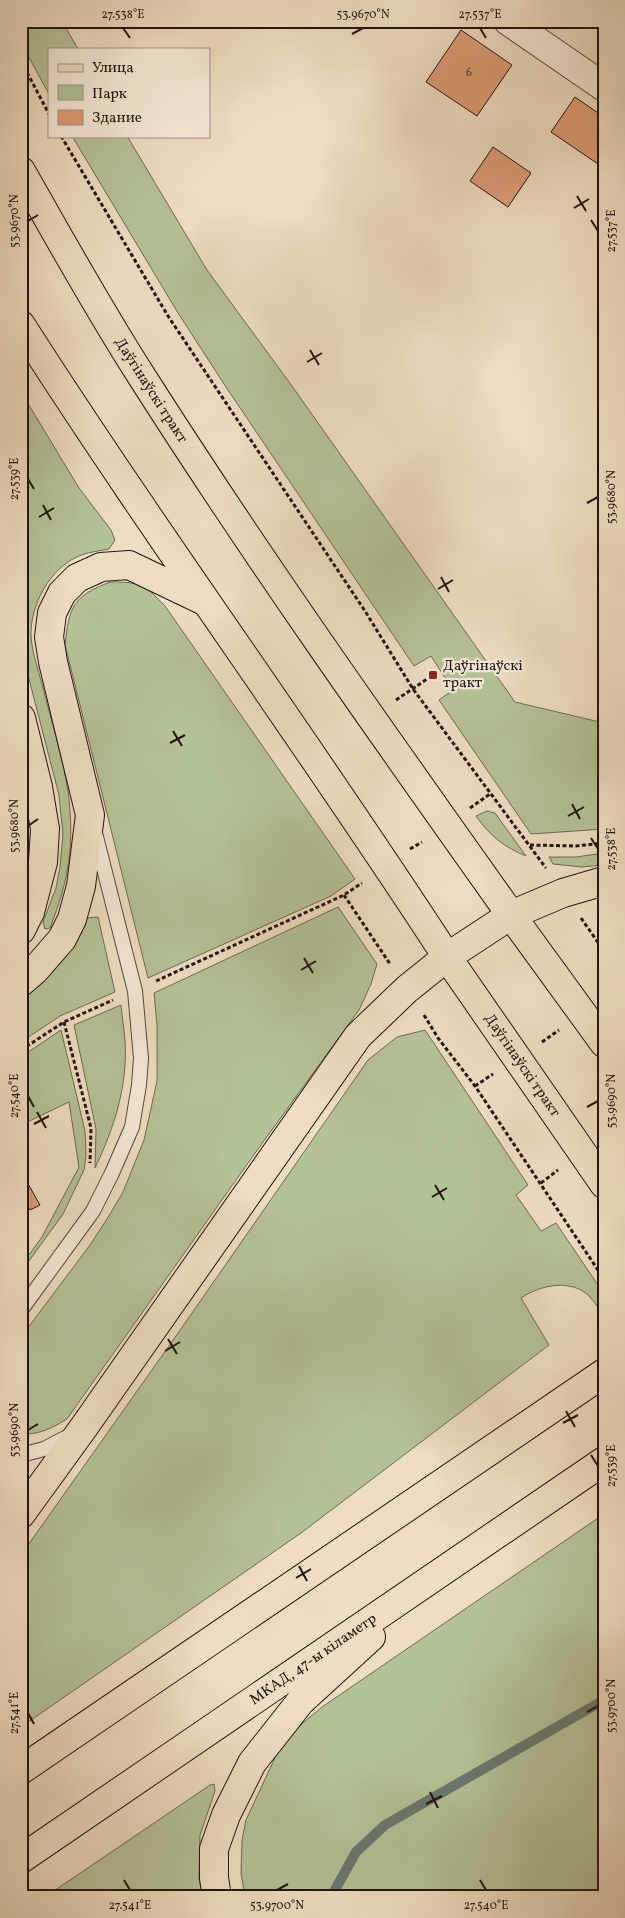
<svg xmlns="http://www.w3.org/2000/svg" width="625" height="1918" viewBox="0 0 625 1918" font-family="Vollkorn,serif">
  <rect width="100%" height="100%" fill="#efddc2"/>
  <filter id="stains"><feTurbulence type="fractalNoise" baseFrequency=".004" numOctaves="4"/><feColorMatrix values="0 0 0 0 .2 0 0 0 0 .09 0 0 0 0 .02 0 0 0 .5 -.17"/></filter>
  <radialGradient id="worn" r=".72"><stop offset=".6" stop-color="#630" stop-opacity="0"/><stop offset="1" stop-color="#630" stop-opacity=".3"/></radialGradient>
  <g fill="#b4c297" stroke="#6a6a51">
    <path d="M 21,21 L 62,21 L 78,49 L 49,49 L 49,94 L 21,43 Z"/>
    <path d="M 72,136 L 127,136 L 207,270 L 292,386 L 515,702 L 604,723 L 604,829 L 531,834 L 439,700 L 453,690 L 431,656 L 414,666 L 226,387 L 178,313 Z"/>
    <path d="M 21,392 L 79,488 L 111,530 L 115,540 L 109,549 C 99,551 88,552 79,556 C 50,568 30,605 31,636 C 32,652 38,669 42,684 C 51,720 62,755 68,791 C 75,845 69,879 50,928 L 45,929 L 43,922 L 56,888 L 60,867 L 63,834 L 59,795 L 21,648 Z"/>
    <path d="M 110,582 C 141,582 144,584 165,606 L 355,879 L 331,896 L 148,978 L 65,645 C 69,607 73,596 110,582 Z"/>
    <path d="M 487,811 L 495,813 L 526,856 C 504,847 490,836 476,816 Z"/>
    <path d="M 604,853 L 604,865 L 582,867 L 553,864 L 549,857 L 576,857 Z"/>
    <path d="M 338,907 L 377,964 L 371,984 L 359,1010 L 258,1149 L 67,1419 C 52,1428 39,1435 21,1434 L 21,1337 L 90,1245 L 107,1219 L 123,1192 L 144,1140 L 157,1081 L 157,1024 L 154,993 Z"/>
    <path d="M 98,917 L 115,992 L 60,1016 L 21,1042 L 21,999 C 52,974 73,956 87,918 Z"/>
    <path d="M 121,1005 C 122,1017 124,1029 125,1040 C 128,1086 114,1128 95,1168 L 96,1129 L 74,1025 Z"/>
    <path d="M 61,1030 L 85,1131 L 86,1156 L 84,1170 L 63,1214 L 21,1272 L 21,1266 L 42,1237 L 79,1167 L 69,1102 L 21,1125 L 21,1057 Z"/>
    <path d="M 425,1030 L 528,1185 L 516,1195 L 541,1231 L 556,1223 L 604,1294 L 604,1316 C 599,1310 595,1302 590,1297 C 572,1278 540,1285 521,1298 L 549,1345 L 301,1533 L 21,1727 L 21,1555 L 176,1336 L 368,1060 L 397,1037 Z"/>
    <path d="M 604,1514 L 604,1897 L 245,1897 L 241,1873 L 242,1840 L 246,1820 L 280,1747 L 291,1733 L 322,1707 Z"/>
    <path d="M 214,1784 L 215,1791 L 200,1835 L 199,1879 L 203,1897 L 45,1897 L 210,1785 Z"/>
  </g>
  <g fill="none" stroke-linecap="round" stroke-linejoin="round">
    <path stroke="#697872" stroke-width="10" d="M 331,1897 L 356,1852 L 385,1825 L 604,1700"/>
  </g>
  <g fill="#de9b77" stroke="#20130b">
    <path d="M 461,30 L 512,65 L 477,116 L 426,82 Z"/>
    <path d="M 575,97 L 604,117 L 604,168 L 551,132 Z"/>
    <path d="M 493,147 L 531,173 L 508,207 L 470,181 Z"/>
    <path d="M 23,1175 L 40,1205 L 30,1210 L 21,1195 L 21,1176 Z"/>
  </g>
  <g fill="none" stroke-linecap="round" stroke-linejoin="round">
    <g stroke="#544639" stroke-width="16">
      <g id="service">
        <path d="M 21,1310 L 93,1211 L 112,1173 L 132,1127 L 139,1085 L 141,1058 L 135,991 L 95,833"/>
        <path d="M 21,1455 L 44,1449 L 71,1435"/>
      </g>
    </g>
    <g stroke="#544639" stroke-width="30">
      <path id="minor" d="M 508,21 L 604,87"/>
    </g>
    <g stroke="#20130b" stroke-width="30">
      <g id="primary">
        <path id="s1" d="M 21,171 C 61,241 100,312 144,380 C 260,562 386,739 511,915"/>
        <path d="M 21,325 C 158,539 309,744 447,957"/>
        <path d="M 21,718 L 38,787 L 45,829 L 43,862 L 30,912 L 21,930"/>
        <path d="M 21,982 L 35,970 L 62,939 L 72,919 L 81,886 L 90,815 L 53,662 L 49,637 L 52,613 L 62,593 L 77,578 L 101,567 L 129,565 L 204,601"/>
      </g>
    </g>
    <g stroke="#20130b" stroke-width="30">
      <g id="trunk">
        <path d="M 511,915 L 604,1043"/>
        <path id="s2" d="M 447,957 L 604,1184"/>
        <path d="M 21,1514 L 84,1427 L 358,1036 L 407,989 L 447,957 L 511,915 L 563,893 L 604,881"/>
        <path d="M 21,1770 L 604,1373"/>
        <path id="s3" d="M 21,1859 L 604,1461"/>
        <path d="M 217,1897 L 214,1878 L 214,1849 L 226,1815 L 252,1763 L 300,1702 L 371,1637"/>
      </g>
    </g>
    <g stroke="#20130b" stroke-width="3" stroke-dasharray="4 2.5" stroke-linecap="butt">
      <path d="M 21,61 L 49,114"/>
      <path d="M 61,136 L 168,316 L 365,611 L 413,689 L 546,868"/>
      <path d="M 396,700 L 433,675"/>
      <path d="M 470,808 L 490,794"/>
      <path d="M 530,845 L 576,846 L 604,843"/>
      <path d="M 410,849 L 422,842"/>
      <path d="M 344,895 L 390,964"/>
      <path d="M 581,918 L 604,951"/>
      <path d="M 156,981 L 344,895 L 362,883"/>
      <path d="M 424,1015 L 438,1038 L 475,1086 L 604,1279"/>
      <path d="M 64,1022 L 91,1128 L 90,1163"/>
      <path d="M 542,1042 L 559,1030"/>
      <path d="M 21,1050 L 64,1022 L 113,1000"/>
      <path d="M 475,1086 L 493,1074"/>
      <path d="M 541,1183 L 558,1170"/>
    </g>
    <use href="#service" stroke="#f5e9d7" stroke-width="14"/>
    <use href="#minor" stroke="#f5e9d7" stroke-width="28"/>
    <use href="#primary" stroke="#efddc2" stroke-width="28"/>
    <use href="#trunk" stroke="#efddc2" stroke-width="28"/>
  </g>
  <path fill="none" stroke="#20130b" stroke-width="2" d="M 123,28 L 130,38M 480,28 L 486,38M 352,34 L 363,28M 577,196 L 586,211M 574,208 L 589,199M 591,220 L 598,231M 28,221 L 38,215M 310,350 L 319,365M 307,362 L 322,353M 28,479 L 34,489M 587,503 L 598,497M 43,505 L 51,520M 39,517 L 54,508M 441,577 L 449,592M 438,589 L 453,580M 173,731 L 182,746M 170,743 L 185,735M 572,804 L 580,819M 568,816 L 584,807M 28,826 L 38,819M 591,838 L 598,849M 304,958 L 313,973M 301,970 L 316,961M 28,1096 L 34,1107M 587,1107 L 598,1101M 37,1112 L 46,1128M 34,1124 L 49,1116M 435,1185 L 444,1200M 432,1197 L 447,1188M 168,1339 L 177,1354M 165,1351 L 180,1342M 566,1411 L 575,1427M 563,1423 L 578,1415M 28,1430 L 38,1424M 591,1455 L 598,1466M 299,1566 L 307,1581M 296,1578 L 311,1569M 587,1712 L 598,1706M 28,1713 L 34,1724M 430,1792 L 438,1808M 426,1804 L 442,1796M 124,1880 L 130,1890M 480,1880 L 486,1890M 277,1890 L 288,1884"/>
  <rect fill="#8f2418" stroke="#f5e9d7" stroke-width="2" x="428" y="670" width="10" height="10" rx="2.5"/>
  <g text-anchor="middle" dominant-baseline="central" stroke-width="4.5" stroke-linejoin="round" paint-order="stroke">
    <g font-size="12" fill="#503526">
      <text x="469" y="73">6</text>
    </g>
    <g font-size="15" fill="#20130b" stroke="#f5e9d7">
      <text stroke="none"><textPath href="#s1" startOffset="255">Даўгінаўскі тракт</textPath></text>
      <text stroke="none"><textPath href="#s2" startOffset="132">Даўгінаўскі тракт</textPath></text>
      <text stroke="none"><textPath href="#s3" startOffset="354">МКАД, 47-ы кіламетр</textPath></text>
    </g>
    <g font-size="15" fill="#20130b" stroke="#f5e9d7" text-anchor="start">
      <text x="443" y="666">Даўгінаўскі<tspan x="443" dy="17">тракт</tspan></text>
    </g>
  </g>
  <rect width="625" height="1918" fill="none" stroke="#efddc2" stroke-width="55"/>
  <rect x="48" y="48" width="162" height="90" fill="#f5e9d7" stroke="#a09385"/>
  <rect x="58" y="64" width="25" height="8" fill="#efddc2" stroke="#a09385"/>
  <text x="92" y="72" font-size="15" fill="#20130b">Улица</text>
  <rect x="58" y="85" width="25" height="15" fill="#b4c297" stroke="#a09385"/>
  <text x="92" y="98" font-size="15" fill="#20130b">Парк</text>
  <rect x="58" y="110" width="25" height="15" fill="#de9b77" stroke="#a09385"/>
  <text x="92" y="122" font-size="15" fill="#20130b">Здание</text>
  <rect x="28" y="28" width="570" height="1862" fill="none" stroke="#20130b" stroke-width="2"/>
  <g font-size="12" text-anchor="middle" fill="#20130b">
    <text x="123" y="18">27.538°E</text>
    <text x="363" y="18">53.9670°N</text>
    <text x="480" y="18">27.537°E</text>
    <text transform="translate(14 221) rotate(-90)" y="4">53.9670°N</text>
    <text transform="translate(611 231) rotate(-90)" y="4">27.537°E</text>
    <text transform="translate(14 479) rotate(-90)" y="4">27.539°E</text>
    <text transform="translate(611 497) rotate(-90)" y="4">53.9680°N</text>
    <text transform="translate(14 826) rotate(-90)" y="4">53.9680°N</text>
    <text transform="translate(611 849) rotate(-90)" y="4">27.538°E</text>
    <text transform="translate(14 1096) rotate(-90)" y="4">27.540°E</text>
    <text transform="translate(611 1101) rotate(-90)" y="4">53.9690°N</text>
    <text transform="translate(14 1430) rotate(-90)" y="4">53.9690°N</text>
    <text transform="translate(611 1466) rotate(-90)" y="4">27.539°E</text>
    <text transform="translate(611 1706) rotate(-90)" y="4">53.9700°N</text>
    <text transform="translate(14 1713) rotate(-90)" y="4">27.541°E</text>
    <text x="130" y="1909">27.541°E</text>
    <text x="277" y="1909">53.9700°N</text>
    <text x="486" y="1909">27.540°E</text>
  </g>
  <rect width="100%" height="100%" filter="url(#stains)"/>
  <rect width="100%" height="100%" fill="url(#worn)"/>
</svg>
